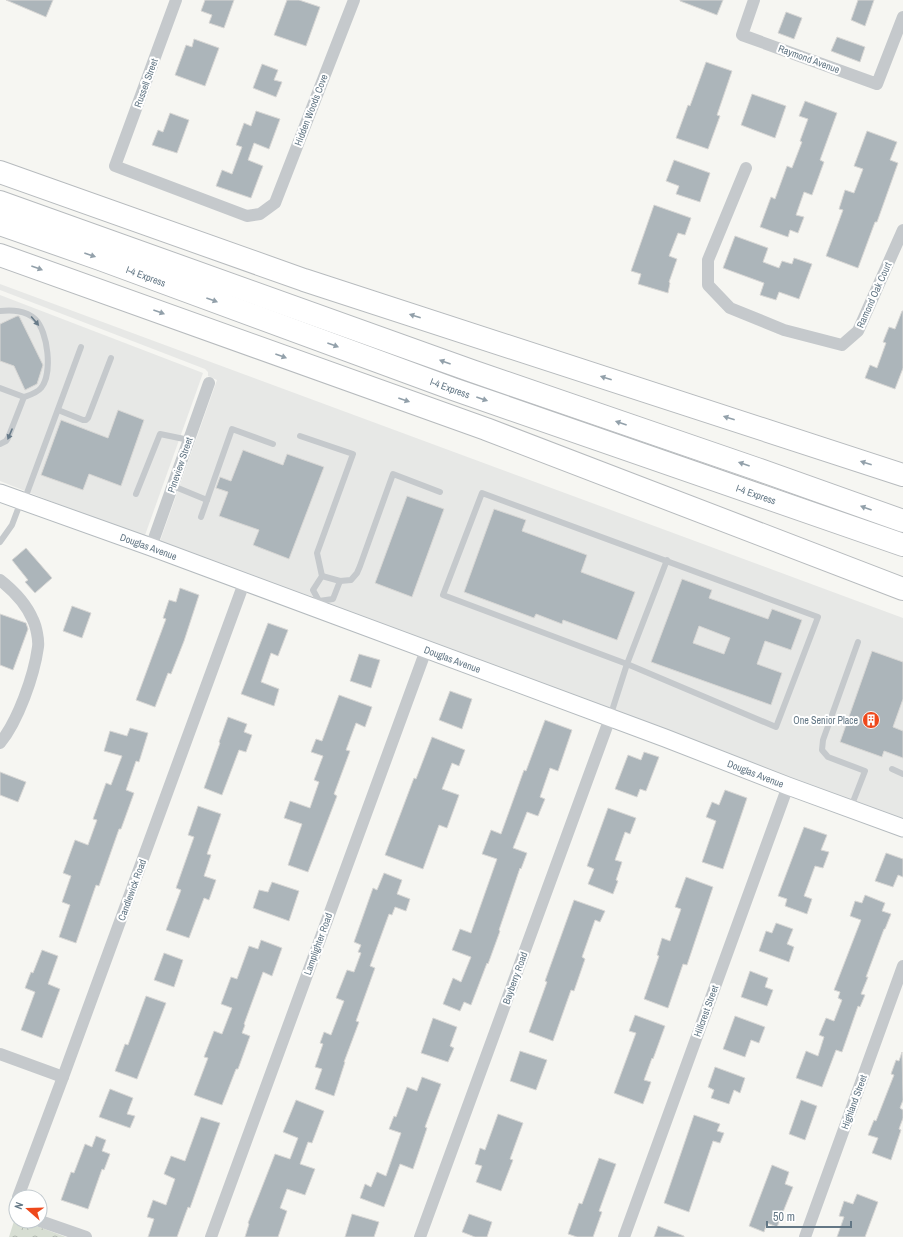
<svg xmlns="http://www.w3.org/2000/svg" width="903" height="1237" viewBox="0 0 903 1237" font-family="'Archivo Narrow',sans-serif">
  <defs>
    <pattern id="park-crowns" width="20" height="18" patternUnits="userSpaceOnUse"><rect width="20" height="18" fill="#d7ded3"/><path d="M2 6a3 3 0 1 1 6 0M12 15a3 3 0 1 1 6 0" fill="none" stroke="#b2b9b1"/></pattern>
  </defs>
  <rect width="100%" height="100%" fill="#f6f6f2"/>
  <g fill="#e7e8e6">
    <path d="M 0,284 L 903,618 L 903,821 L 159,544 L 217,380 L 208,376 L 208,372 L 205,369 L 0,290 Z"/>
    <path d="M 0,295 L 203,373 L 144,538 L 0,481 Z"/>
  </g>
  <path fill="url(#park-crowns)" d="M 15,1218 L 16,1221 L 23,1221 L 66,1237 L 9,1237 Z"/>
  <g fill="#acb5ba" stroke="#d8d7d5" fill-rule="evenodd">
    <path d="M 6,0 L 53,0 L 46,17 Z"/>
    <path d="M 205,0 L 234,0 L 224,28 L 209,23 L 212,15 L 201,11 Z"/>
    <path d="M 287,0 L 299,0 L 320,7 L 306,46 L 274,35 Z"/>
    <path d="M 680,0 L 723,0 L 717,15 L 680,1 Z"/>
    <path d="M 858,0 L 874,0 L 865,26 L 851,20 Z"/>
    <path d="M 786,12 L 802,18 L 794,39 L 778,33 Z"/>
    <path d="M 837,37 L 865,47 L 860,62 L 831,51 Z"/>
    <path d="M 194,39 L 219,48 L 205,86 L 175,75 L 186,45 L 192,47 Z"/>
    <path d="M 706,62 L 732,71 L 717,115 L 720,116 L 708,149 L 676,138 L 688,105 L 690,106 Z"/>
    <path d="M 262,64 L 278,70 L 274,80 L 282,82 L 276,97 L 253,88 Z"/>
    <path d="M 752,94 L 786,106 L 775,138 L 741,125 Z"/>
    <path d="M 805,101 L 837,113 L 820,160 L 824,162 L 812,195 L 804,192 L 796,215 L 804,217 L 798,233 L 790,230 L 788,237 L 760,227 L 771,197 L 775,199 L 787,166 L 792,168 L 802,142 L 800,141 L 808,119 L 799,116 Z"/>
    <path d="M 256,111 L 280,119 L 269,149 L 254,143 L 248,160 L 263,166 L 251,198 L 216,186 L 222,170 L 232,174 L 242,147 L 236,145 L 244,123 L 251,126 Z"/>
    <path d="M 170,113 L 189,120 L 177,153 L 152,145 L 158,130 L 163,132 Z"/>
    <path d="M 867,131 L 897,142 L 890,160 L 898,163 L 877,222 L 875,222 L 858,268 L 826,256 L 843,210 L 839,209 L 845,190 L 854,193 L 863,169 L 854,166 Z"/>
    <path d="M 674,160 L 710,173 L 700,202 L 676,194 L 679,186 L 666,181 Z"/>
    <path d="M 654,205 L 691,218 L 685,235 L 678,233 L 669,256 L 677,259 L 669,282 L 670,283 L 668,293 L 638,284 L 641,274 L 631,271 Z"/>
    <path d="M 735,236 L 768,248 L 763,262 L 779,268 L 782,261 L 792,264 L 794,258 L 812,264 L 799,299 L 779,292 L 776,300 L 760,295 L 764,283 L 723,268 Z"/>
    <path d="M 902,311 L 903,311 L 903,368 L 895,389 L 865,378 L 870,365 L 877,368 L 886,343 L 883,342 L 889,327 L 895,329 Z"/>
    <path d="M 17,316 L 19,316 L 43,365 L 37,384 L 25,390 L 14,366 L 0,361 L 0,324 Z"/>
    <path d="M 118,410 L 144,420 L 121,486 L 89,474 L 83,490 L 41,475 L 61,420 L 108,438 Z"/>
    <path d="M 243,450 L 283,465 L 287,454 L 324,467 L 289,559 L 253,545 L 259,530 L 219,516 L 228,492 L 216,488 L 220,477 L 231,481 Z"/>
    <path d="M 407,496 L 444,509 L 412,597 L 375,583 Z"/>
    <path d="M 494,509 L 526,520 L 522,531 L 587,555 L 581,572 L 635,592 L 617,640 L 563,620 L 562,624 L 536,614 L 534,618 L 464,592 Z"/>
    <path d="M 26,548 L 52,578 L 35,593 L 25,582 L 28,580 L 12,560 Z"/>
    <path d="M 682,579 L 712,590 L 709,598 L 768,619 L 772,609 L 802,620 L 791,650 L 765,641 L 757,664 L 782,673 L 771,705 L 651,662 ZM 699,626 L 730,638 L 724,654 L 693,643 Z"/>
    <path d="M 180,588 L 199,595 L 184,641 L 171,674 L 168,673 L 155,707 L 136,700 L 166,619 L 163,618 L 169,600 L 176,602 Z"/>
    <path d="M 72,606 L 91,613 L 82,638 L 63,631 Z"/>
    <path d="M 0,614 L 26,623 L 28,629 L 13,670 L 0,665 Z"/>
    <path d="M 268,623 L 288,630 L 278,656 L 271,653 L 261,682 L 279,689 L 274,706 L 241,694 Z"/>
    <path d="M 872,651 L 903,662 L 903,699 L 893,727 L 903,731 L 903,758 L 884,751 L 882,757 L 840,742 Z"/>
    <path d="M 359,654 L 380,660 L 371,688 L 350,681 Z"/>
    <path d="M 450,691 L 472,699 L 462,729 L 439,720 Z"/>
    <path d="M 339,695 L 372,707 L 365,727 L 356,723 L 346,750 L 350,751 L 334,794 L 337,796 L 308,872 L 288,865 L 302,824 L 284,818 L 290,801 L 310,808 L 319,782 L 314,780 L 323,756 L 311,752 L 316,739 L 322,741 Z"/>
    <path d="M 228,717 L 247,724 L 244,732 L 252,735 L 246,752 L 239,750 L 222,795 L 204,788 L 220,743 L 219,742 Z"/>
    <path d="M 545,720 L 572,730 L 558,771 L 550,768 L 540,797 L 545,799 L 538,816 L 527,812 L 513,848 L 527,853 L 521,869 L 520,868 L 499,930 L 500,931 L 488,964 L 487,963 L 471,1005 L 464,1002 L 460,1011 L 443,1004 L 453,978 L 461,982 L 471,957 L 452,950 L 460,929 L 471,933 L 497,859 L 482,854 L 491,830 L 501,834 L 524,770 L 526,771 Z"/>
    <path d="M 130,728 L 148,733 L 139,762 L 136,761 L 126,790 L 134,793 L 121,829 L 119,829 L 99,886 L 96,885 L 76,943 L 59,937 L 70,905 L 62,902 L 71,876 L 63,873 L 75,840 L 88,845 L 97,820 L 93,819 L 106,783 L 111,785 L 122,756 L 104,751 L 110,731 L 127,736 Z"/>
    <path d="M 432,737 L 465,750 L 459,766 L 452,763 L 442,789 L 459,795 L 447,828 L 439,825 L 423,869 L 385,855 L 414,778 L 416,779 Z"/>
    <path d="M 644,752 L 659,757 L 646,791 L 640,789 L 637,797 L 615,789 L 628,755 L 641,760 Z"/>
    <path d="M 0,772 L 26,782 L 18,802 L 0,795 Z"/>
    <path d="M 725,790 L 747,798 L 723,869 L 702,862 L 716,821 L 706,817 L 712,802 L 719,805 Z"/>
    <path d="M 198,806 L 221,814 L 207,854 L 211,855 L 204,876 L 216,880 L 209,900 L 204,898 L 189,938 L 166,930 L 181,890 L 176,888 L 194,837 L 188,835 Z"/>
    <path d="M 608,808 L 636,818 L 630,834 L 625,832 L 615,860 L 622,862 L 616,880 L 618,881 L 613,894 L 588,884 L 594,869 L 587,866 Z"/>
    <path d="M 804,827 L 827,835 L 821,850 L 829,852 L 823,868 L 815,866 L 804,896 L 812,899 L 807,914 L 785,906 L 787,899 L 778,896 Z"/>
    <path d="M 886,853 L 903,859 L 903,877 L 898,875 L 893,887 L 875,881 Z"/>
    <path d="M 384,873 L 402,880 L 397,894 L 410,899 L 406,911 L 395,907 L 392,915 L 389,914 L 370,966 L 375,968 L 356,1021 L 359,1022 L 344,1062 L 345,1062 L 334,1096 L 315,1089 L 322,1069 L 315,1067 L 323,1044 L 320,1043 L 324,1032 L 331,1035 L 344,1001 L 336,998 L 347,970 L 354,972 L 361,953 L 358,952 L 361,945 L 354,942 L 373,888 L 377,890 Z"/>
    <path d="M 686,877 L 713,887 L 687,965 L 683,964 L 668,1008 L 644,999 L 659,956 L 657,955 L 662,938 L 670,941 L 681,909 L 675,907 Z"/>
    <path d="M 272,882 L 299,891 L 289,921 L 253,908 L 259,890 L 268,892 Z"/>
    <path d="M 865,895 L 885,903 L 882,911 L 891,914 L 885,929 L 884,929 L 866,977 L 868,977 L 861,994 L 865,995 L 860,1007 L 858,1006 L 842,1052 L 836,1050 L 822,1087 L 796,1078 L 806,1051 L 818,1056 L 824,1037 L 819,1035 L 826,1018 L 834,1021 L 842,1000 L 838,998 L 840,992 L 834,990 L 861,920 L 850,916 L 855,901 L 862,903 Z"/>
    <path d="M 574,900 L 605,911 L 600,922 L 595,920 L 582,957 L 585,959 L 574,991 L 571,990 L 553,1041 L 529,1032 L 547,982 L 545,981 Z"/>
    <path d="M 776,923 L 793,929 L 787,944 L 794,947 L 789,962 L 759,951 L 766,931 L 772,933 Z"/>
    <path d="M 261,940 L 282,948 L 272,976 L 263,972 L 244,1024 L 245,1025 L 242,1033 L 250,1036 L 238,1069 L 236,1069 L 222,1105 L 194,1095 L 208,1058 L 204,1057 L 214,1031 L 222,1034 L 232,1008 L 221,1004 L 231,977 L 237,979 L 249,946 L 258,949 Z"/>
    <path d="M 42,950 L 58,956 L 48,984 L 60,989 L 42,1038 L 21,1030 L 35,992 L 25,988 L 31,972 L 33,973 Z"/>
    <path d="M 164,953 L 183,960 L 174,987 L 154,980 Z"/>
    <path d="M 750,971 L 768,978 L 765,987 L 773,990 L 767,1006 L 741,997 Z"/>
    <path d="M 146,996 L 166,1003 L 137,1079 L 115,1071 L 125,1044 L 128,1045 Z"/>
    <path d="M 635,1015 L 665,1026 L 653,1059 L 652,1058 L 644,1080 L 651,1082 L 643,1104 L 614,1093 L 636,1033 L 629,1031 Z"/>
    <path d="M 735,1016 L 765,1027 L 759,1043 L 751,1040 L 745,1057 L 723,1049 Z"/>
    <path d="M 433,1018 L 457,1027 L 450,1046 L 454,1048 L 448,1062 L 421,1053 Z"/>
    <path d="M 520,1051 L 547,1060 L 536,1090 L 510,1081 Z"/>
    <path d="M 902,1052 L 903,1100 L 900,1108 L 903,1110 L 903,1118 L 899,1129 L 901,1130 L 891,1160 L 872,1153 L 878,1138 L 868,1135 L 874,1120 L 876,1121 L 894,1075 L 891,1074 L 896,1060 L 899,1061 Z"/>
    <path d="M 715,1067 L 745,1078 L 740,1093 L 734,1090 L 729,1104 L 711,1098 L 714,1090 L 708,1087 Z"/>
    <path d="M 422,1077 L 441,1084 L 425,1127 L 427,1128 L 413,1169 L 400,1164 L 384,1207 L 360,1198 L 365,1184 L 371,1187 L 377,1172 L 386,1176 L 401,1133 L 389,1129 L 394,1116 L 396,1117 L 407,1087 L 417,1091 Z"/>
    <path d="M 110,1089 L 133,1098 L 127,1114 L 135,1116 L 130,1128 L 99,1117 Z"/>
    <path d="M 296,1100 L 324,1111 L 312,1143 L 308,1142 L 300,1164 L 315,1169 L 305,1195 L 287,1189 L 280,1208 L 287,1211 L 278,1237 L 245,1237 L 249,1224 L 248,1223 L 275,1154 L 290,1159 L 298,1138 L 283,1132 Z"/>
    <path d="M 801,1100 L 817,1106 L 805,1140 L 789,1134 Z"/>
    <path d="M 498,1114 L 523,1123 L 510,1159 L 513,1160 L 501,1191 L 476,1182 L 482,1166 L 475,1164 L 480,1148 L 485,1150 Z"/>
    <path d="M 694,1115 L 720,1124 L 717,1131 L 724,1133 L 720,1143 L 713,1141 L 689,1212 L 664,1203 Z"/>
    <path d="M 201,1117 L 220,1123 L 190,1208 L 188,1207 L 177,1237 L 148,1237 L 154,1219 L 147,1217 L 153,1200 L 166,1205 L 175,1179 L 164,1174 L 171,1156 L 185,1161 Z"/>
    <path d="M 96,1136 L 106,1140 L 102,1151 L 110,1154 L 104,1170 L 102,1169 L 88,1209 L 61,1200 L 71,1172 L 74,1173 L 85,1144 L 92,1147 Z"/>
    <path d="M 599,1158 L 616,1164 L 599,1211 L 602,1212 L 593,1237 L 577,1237 L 568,1234 L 579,1203 L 582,1204 Z"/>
    <path d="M 772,1165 L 789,1172 L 785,1184 L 793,1187 L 777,1227 L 767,1223 L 764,1232 L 749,1226 Z"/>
    <path d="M 857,1194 L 878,1202 L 865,1237 L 837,1237 L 844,1217 L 839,1216 L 844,1201 L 853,1204 Z"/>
    <path d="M 352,1214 L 379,1222 L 374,1237 L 345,1237 Z"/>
    <path d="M 469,1214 L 492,1222 L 487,1237 L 475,1237 L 462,1232 Z"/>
    <path d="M 658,1226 L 684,1236 L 684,1237 L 654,1237 Z"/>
  </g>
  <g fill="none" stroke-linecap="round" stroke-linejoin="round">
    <g stroke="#b5bbbf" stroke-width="19">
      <g id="secondary">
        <path id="s1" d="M 0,493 L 151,547 L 665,738 L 788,786 L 903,828"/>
      </g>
    </g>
    <g stroke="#b7bbbe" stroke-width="24">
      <g id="motorway">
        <path d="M 0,172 L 304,280 L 903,475"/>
        <path d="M 0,202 L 472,371 L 757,469 L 903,521"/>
        <path id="s2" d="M 0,224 L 100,259 L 453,389 L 903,545"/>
        <path d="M 0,255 L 486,429 L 903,589"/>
      </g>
    </g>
    <g stroke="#c5c9cc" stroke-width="6">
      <path d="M 0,311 C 12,310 25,310 35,319 C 48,331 53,374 41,388 C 37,393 30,395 24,397 L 8,438 L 6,441 L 0,444"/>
      <path d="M 0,388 L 24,397"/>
      <path d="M 58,410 L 83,420 L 86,420 L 88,418 L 111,358"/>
      <path d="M 300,436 L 353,454 L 317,553 L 322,576 L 313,590 L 319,601 L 317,607"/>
      <path d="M 173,486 L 207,500"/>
      <path d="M 136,494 L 160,434 L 189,440"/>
      <path d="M 24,501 L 81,347"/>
      <path d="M 201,517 L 232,429 L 273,444"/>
      <path d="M 0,542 L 12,525 L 21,501"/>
      <path d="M 340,581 L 351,580 L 357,573 L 360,566 L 393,474 L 440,492"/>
      <path d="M 319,601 L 333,599 L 340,581 L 322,576"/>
      <path d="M 610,717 L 627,664 L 443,595 L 482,493 L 818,617 L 776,727 L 627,664 L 667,560"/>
      <path d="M 892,769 L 903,774"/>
      <path d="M 851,807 L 865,771 L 828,757 L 822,750 L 823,740 L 858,642"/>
    </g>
    <g stroke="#c5c9cc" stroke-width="12">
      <path d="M 176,0 L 115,166 L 247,216 L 260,214 L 275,203 L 354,0"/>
      <path d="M 754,0 L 742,35 L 877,84 L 903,17"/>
      <path d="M 746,168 L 708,260 L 708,285 L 730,308 L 784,330 L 842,345 L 858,331 L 903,230"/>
      <path d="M 151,547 L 209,383"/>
      <path d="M 0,580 C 14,591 26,603 33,620 C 36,626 39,640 38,647 C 34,676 18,721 0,743"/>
      <path d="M 0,1054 L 63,1077"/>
      <path d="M 18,1197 L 63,1077 L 244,583"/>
      <path d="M 40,1221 L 86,1237"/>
      <path d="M 211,1237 L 426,650"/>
      <path d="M 420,1237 L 610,718"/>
      <path d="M 624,1237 L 788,786"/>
      <path d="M 805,1237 L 903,966"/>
    </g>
    <use href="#secondary" stroke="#fff" stroke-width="17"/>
    <use href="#motorway" stroke="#fff" stroke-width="22"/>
  </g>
  <defs><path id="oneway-solid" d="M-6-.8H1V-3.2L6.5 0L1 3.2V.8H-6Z"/></defs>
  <g fill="#92a0aa">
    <use href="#oneway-solid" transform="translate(90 255) rotate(19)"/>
    <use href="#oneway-solid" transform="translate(37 268) rotate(20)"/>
    <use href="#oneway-solid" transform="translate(212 300) rotate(20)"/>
    <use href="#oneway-solid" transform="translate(159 312) rotate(20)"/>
    <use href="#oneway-solid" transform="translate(415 316) rotate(-162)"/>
    <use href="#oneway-solid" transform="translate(333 345) rotate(20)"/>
    <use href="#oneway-solid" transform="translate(281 356) rotate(20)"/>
    <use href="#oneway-solid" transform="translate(445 362) rotate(-160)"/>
    <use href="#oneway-solid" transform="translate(606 378) rotate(-162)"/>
    <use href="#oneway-solid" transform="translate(482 399) rotate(19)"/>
    <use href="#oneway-solid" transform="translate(404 400) rotate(19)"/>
    <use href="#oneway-solid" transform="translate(729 418) rotate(-162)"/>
    <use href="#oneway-solid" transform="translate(621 423) rotate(-161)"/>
    <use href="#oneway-solid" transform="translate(866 463) rotate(-162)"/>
    <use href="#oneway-solid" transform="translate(744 464) rotate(-161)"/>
    <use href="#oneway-solid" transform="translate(866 508) rotate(-160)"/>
  </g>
  <g fill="#687b89">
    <use href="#oneway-solid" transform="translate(35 321) rotate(50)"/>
    <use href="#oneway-solid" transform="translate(10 434) rotate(113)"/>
  </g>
  <defs>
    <g id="building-disc" transform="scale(0.9)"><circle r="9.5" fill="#ee481b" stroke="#fff"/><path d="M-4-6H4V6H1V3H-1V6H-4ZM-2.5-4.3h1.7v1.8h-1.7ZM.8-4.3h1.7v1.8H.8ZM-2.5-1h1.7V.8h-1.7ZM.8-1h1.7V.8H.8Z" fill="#fff"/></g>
  </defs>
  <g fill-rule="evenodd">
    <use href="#building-disc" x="871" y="720"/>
  </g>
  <g text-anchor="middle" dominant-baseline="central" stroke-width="4" stroke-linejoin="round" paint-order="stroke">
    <g font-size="10" fill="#637785" stroke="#fff">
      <text transform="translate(809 59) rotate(20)">Raymond Avenue</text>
      <text transform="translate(146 83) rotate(-70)">Russell Street</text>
      <text transform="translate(311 110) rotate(-69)">Hidden Woods Cove</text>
      <text stroke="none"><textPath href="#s2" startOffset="155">I-4 Express</textPath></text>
      <text transform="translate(874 295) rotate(-66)">Ramond Oak Court</text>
      <text stroke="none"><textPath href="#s2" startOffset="479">I-4 Express</textPath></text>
      <text transform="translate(180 465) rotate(-71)">Pineview Street</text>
      <text stroke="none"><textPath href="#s2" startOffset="803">I-4 Express</textPath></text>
      <text stroke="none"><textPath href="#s1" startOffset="158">Douglas Avenue</textPath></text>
      <text stroke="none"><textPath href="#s1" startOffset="482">Douglas Avenue</textPath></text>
      <text stroke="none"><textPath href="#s1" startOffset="806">Douglas Avenue</textPath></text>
      <text transform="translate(132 890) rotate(-70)">Candlewick Road</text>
      <text transform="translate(318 944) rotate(-70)">Lamplighter Road</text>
      <text transform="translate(515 978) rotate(-70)">Bayberry Road</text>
      <text transform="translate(706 1011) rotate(-70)">Hillcrest Street</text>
      <text transform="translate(854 1102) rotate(-70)">Highland Street</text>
    </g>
    <g font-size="10" fill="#637785" stroke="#fff" text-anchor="end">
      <text x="858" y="720">One Senior Place</text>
    </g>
  </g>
  <g transform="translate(28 1209) rotate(290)"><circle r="19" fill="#ffffff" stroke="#c1c9ce"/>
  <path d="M0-3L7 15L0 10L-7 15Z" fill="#ee481b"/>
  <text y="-6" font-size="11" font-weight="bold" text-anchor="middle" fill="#637785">N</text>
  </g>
  <path d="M767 1221v6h84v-6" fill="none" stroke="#637785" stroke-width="2"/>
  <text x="773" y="1221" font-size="12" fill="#637785" stroke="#ffffff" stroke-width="3" paint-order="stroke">50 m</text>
</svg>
